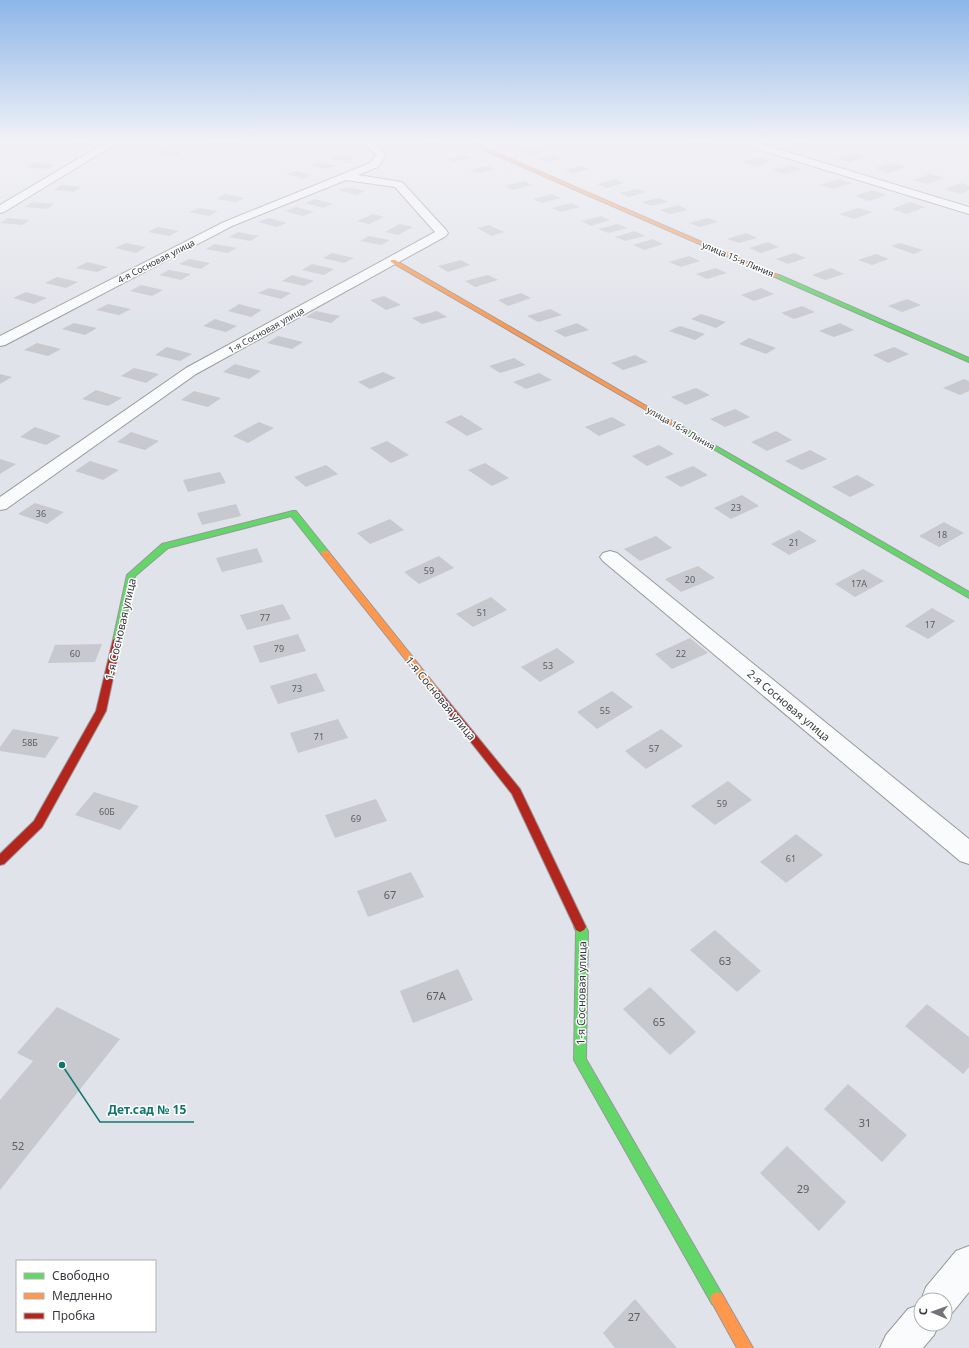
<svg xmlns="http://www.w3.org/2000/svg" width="969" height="1348" viewBox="0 0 969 1348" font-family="'Noto Sans',sans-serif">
  <rect width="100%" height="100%" fill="#e1e3ea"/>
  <g fill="#c7c9ce">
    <path d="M 81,140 L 96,144 L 87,147 L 71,144 Z"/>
    <path d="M 210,140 L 248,140 L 230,148 L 203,143 Z"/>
    <path d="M 505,140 L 519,140 L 522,141 L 505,145 L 497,142 Z"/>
    <path d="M 701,140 L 710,140 L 717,142 L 699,147 L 688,144 Z"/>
    <path d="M 799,140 L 803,140 L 813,143 L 797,148 L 784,144 Z"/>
    <path d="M 433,141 L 440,144 L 422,148 L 415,145 Z"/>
    <path d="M 537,148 L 545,151 L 528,155 L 520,151 Z"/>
    <path d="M 165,150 L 182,153 L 173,157 L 156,154 Z"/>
    <path d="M 853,153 L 866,157 L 849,162 L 836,158 Z"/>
    <path d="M 339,154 L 355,158 L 347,162 L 330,158 Z"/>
    <path d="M 464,155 L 471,158 L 453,162 L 445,158 Z"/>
    <path d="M 555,155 L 563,158 L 546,162 L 538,159 Z"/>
    <path d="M 759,157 L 772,161 L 754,166 L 741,162 Z"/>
    <path d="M 319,162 L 336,166 L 326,169 L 310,165 Z"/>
    <path d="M 34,163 L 54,164 L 48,169 L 27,167 Z"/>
    <path d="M 892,163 L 906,167 L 889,173 L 875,168 Z"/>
    <path d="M 790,165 L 803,169 L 785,174 L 772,170 Z"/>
    <path d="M 488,166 L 496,169 L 478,173 L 470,170 Z"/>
    <path d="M 581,166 L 590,169 L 572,173 L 564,170 Z"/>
    <path d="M 295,171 L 312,175 L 303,179 L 286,174 Z"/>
    <path d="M 930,174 L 944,178 L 928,184 L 913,180 Z"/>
    <path d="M 615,179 L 624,183 L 606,188 L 597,184 Z"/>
    <path d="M 838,179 L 852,183 L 834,189 L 820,185 Z"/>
    <path d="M 524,181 L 532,185 L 513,190 L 505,186 Z"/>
    <path d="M 961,183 L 969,186 L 969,190 L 960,194 L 945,189 Z"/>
    <path d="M 61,185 L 81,187 L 74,192 L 54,190 Z"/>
    <path d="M 347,187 L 365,191 L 356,195 L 338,190 Z"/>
    <path d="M 637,189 L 647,192 L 629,197 L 619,193 Z"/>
    <path d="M 872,190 L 887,195 L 869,201 L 855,196 Z"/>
    <path d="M 225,194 L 245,198 L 236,202 L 216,199 Z"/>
    <path d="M 552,194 L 561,198 L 542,203 L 533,199 Z"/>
    <path d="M 659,198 L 669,202 L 651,206 L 641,202 Z"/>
    <path d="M 315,199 L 333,204 L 323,208 L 305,203 Z"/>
    <path d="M 33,202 L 54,204 L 47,209 L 25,207 Z"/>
    <path d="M 910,202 L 925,207 L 907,214 L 892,209 Z"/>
    <path d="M 571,203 L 580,207 L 561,212 L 552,208 Z"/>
    <path d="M 678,205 L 688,210 L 670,214 L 660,210 Z"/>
    <path d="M 296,207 L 314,212 L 303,216 L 285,211 Z"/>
    <path d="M 199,208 L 218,211 L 209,216 L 189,212 Z"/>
    <path d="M 858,208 L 873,212 L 854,219 L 839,214 Z"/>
    <path d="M 373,214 L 384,217 L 369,224 L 357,221 Z"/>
    <path d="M 601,216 L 610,220 L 591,226 L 581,221 Z"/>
    <path d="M 8,218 L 30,220 L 22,225 L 0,223 Z"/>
    <path d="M 269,218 L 287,223 L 277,227 L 258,222 Z"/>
    <path d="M 708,218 L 718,222 L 700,227 L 689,223 Z"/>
    <path d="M 400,224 L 413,227 L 398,235 L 385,232 Z"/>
    <path d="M 618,224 L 628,228 L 608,233 L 598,229 Z"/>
    <path d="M 489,225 L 504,232 L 492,236 L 477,228 Z"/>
    <path d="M 158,227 L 179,231 L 169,236 L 148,232 Z"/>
    <path d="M 635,231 L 645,236 L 625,241 L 615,237 Z"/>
    <path d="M 238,232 L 259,236 L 250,241 L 229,237 Z"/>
    <path d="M 746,233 L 757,238 L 739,243 L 727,239 Z"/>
    <path d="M 369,236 L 390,240 L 381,245 L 360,241 Z"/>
    <path d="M 653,239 L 663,244 L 644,250 L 633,245 Z"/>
    <path d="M 768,242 L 779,247 L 761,253 L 749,248 Z"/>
    <path d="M 126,243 L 146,247 L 136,253 L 115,248 Z"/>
    <path d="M 900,243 L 923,250 L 914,254 L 891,246 Z"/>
    <path d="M 215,244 L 237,248 L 228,253 L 206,249 Z"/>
    <path d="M 332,253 L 354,258 L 344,263 L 323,258 Z"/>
    <path d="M 794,253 L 806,258 L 788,264 L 776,259 Z"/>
    <path d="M 876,254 L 889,259 L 872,265 L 858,260 Z"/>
    <path d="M 689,256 L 700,261 L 681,267 L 669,262 Z"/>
    <path d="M 189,259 L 210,263 L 201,269 L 179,264 Z"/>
    <path d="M 461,260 L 470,265 L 448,272 L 438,266 Z"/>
    <path d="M 87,262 L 108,267 L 97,272 L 76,268 Z"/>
    <path d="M 312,264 L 334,269 L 324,275 L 302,270 Z"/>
    <path d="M 716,268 L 727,273 L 707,279 L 696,274 Z"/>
    <path d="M 831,268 L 844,274 L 825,280 L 812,275 Z"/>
    <path d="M 169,270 L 191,274 L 181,280 L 159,275 Z"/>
    <path d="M 292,275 L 314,281 L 304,286 L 282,281 Z"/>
    <path d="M 488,275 L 498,280 L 475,287 L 465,281 Z"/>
    <path d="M 57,277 L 78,282 L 66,288 L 45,283 Z"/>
    <path d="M 141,285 L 163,290 L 152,296 L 130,291 Z"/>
    <path d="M 269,288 L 291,293 L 281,299 L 258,293 Z"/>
    <path d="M 761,288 L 774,294 L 754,301 L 741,295 Z"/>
    <path d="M 26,292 L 47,298 L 34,304 L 13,298 Z"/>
    <path d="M 521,293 L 531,298 L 508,306 L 498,300 Z"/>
    <path d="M 384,296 L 401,305 L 386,310 L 370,300 Z"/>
    <path d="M 907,299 L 921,305 L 902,312 L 888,306 Z"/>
    <path d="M 108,304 L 131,309 L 119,315 L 96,310 Z"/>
    <path d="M 239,304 L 262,310 L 251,317 L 228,311 Z"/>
    <path d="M 802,306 L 815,312 L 794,319 L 781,313 Z"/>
    <path d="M 550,309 L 562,315 L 538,322 L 527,316 Z"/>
    <path d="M 316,311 L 340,316 L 331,323 L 306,317 Z"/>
    <path d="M 437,311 L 447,317 L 422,324 L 412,318 Z"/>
    <path d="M 701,314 L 726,322 L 716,328 L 691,319 Z"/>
    <path d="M 215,319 L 237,326 L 226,332 L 203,326 Z"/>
    <path d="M 74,323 L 97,328 L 85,335 L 62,329 Z"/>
    <path d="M 577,323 L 589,330 L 565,337 L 554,331 Z"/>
    <path d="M 840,323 L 854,330 L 834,337 L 819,331 Z"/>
    <path d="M 680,326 L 705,334 L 695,340 L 669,331 Z"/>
    <path d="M 278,336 L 303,342 L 292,349 L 267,343 Z"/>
    <path d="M 749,338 L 776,348 L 766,354 L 739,344 Z"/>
    <path d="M 37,343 L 61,349 L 48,356 L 24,350 Z"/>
    <path d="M 167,347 L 192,354 L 180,361 L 155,355 Z"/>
    <path d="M 894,347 L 909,354 L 888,363 L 873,355 Z"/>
    <path d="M 635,355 L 648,362 L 623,370 L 611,363 Z"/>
    <path d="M 514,358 L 526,365 L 500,373 L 489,366 Z"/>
    <path d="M 235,364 L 261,371 L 249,379 L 223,372 Z"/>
    <path d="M 134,368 L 159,374 L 146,383 L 121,376 Z"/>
    <path d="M 383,372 L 396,378 L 370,389 L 358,382 Z"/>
    <path d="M 539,373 L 552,380 L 526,389 L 513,382 Z"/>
    <path d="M 0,374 L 12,377 L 0,384 Z"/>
    <path d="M 964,379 L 969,381 L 969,391 L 960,395 L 943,388 Z"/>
    <path d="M 696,388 L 710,395 L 686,405 L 671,397 Z"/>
    <path d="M 96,390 L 122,398 L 108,406 L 82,399 Z"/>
    <path d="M 194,391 L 221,398 L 208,407 L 181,400 Z"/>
    <path d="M 735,409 L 750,417 L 725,427 L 710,419 Z"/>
    <path d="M 461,415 L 483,429 L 467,436 L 445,422 Z"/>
    <path d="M 612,417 L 626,425 L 599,436 L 585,427 Z"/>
    <path d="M 259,422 L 274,428 L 248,443 L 233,436 Z"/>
    <path d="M 35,427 L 61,436 L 46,445 L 20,437 Z"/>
    <path d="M 776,431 L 792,440 L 767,451 L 751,442 Z"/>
    <path d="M 131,432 L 159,441 L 145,450 L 117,442 Z"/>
    <path d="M 387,441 L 409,455 L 391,463 L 370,448 Z"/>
    <path d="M 659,445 L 674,454 L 647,466 L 632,456 Z"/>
    <path d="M 810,450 L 827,459 L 802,470 L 785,461 Z"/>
    <path d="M 0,459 L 16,464 L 0,474 Z"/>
    <path d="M 90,461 L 119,470 L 103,480 L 75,471 Z"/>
    <path d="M 485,463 L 509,478 L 492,486 L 468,470 Z"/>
    <path d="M 326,465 L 338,474 L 306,487 L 294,477 Z"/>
    <path d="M 693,466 L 708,475 L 681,487 L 665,477 Z"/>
    <path d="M 220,472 L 226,483 L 188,492 L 183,480 Z"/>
    <path d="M 857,475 L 875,485 L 850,497 L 832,487 Z"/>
    <path d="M 742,495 L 759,506 L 731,519 L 714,508 Z"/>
    <path d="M 35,503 L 64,512 L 47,524 L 18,514 Z"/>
    <path d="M 236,504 L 241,516 L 202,525 L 197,513 Z"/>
    <path d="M 390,519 L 404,530 L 370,544 L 357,533 Z"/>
    <path d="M 944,522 L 964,533 L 939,547 L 919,536 Z"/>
    <path d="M 799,530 L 817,541 L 789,555 L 771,544 Z"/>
    <path d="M 656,536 L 672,548 L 640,561 L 624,549 Z"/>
    <path d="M 257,548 L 263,562 L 222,572 L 216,558 Z"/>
    <path d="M 439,556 L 454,568 L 419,584 L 404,572 Z"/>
    <path d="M 698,566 L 715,578 L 681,592 L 665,579 Z"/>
    <path d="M 863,569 L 884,581 L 855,597 L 835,584 Z"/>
    <path d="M 491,597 L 507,610 L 473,627 L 456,614 Z"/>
    <path d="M 283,604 L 291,619 L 247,630 L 240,615 Z"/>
    <path d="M 932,608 L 955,621 L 928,639 L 905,626 Z"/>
    <path d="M 298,634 L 306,651 L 260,663 L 253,646 Z"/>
    <path d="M 690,638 L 708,653 L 672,669 L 655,654 Z"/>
    <path d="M 102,644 L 95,662 L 48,663 L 55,645 Z"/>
    <path d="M 557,648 L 575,662 L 540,682 L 521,667 Z"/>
    <path d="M 316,673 L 325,691 L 278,704 L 270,686 Z"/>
    <path d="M 612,691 L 633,707 L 597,729 L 577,712 Z"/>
    <path d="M 338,719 L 348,738 L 298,753 L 290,733 Z"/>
    <path d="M 13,729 L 59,737 L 45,758 L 0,751 L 0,747 Z"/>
    <path d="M 661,729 L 683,746 L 646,769 L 625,751 Z"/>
    <path d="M 728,781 L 752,800 L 715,825 L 691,806 Z"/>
    <path d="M 94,792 L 139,806 L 120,830 L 75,815 Z"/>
    <path d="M 376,799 L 387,821 L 335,838 L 325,815 Z"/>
    <path d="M 796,834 L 823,855 L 786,883 L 760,862 Z"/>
    <path d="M 411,872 L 424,897 L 368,917 L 357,891 Z"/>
    <path d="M 715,930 L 761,971 L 737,992 L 690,950 Z"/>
    <path d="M 458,969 L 473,1000 L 413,1023 L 400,991 Z"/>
    <path d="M 650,987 L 696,1032 L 670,1055 L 623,1009 Z"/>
    <path d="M 927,1004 L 969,1037 L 969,1067 L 963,1074 L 905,1026 Z"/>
    <path d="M 57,1007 L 120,1039 L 0,1190 L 0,1100 L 33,1061 L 17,1053 Z"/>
    <path d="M 848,1084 L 907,1135 L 882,1162 L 824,1109 Z"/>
    <path d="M 787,1146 L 846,1202 L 819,1231 L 760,1173 Z"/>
    <path d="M 635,1299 L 677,1348 L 615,1348 L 603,1333 Z"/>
  </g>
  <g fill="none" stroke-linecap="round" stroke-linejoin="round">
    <g stroke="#97999e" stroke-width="2">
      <g id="street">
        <path d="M 110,140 L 122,140 L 4,212 L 0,213 L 0,205 Z"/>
        <path d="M 362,140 L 373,140 L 386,155 L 378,167 L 358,175 L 402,182 L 446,230 L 448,233 L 446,236 L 196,374 L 6,509 L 0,510 L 0,497 L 186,368 L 435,232 L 395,187 L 346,180 L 232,226 L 5,345 L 0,346 L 0,336 L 224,222 L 370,163 L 376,155 Z"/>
        <path d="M 732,140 L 748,140 L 969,207 L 969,214 L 734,142 Z"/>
        <path d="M 610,551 L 617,553 L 969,839 L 969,864 L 960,861 L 603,561 L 600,557 L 603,553 Z"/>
        <path d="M 969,1246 L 969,1292 L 952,1313 L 945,1316 L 945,1300 L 921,1300 L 926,1287 L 956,1251 Z"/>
        <path d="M 921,1304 L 921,1324 L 939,1324 L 934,1335 L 923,1348 L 880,1348 L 886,1335 L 908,1309 Z"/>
      </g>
    </g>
    <g stroke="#97999e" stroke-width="2">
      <g id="fast">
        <path d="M 775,275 L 779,275 L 969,358 L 969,362 L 775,277 Z"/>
        <path d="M 676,423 L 969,592 L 969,598 L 674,426 L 673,425 Z"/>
        <path d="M 293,511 L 296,511 L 328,551 L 329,553 L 328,555 L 322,555 L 291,516 L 168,548 L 135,576 L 121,640 L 117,643 L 114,642 L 113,640 L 127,575 L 162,544 Z"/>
        <path d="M 580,922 L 584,924 L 588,931 L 586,1059 L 722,1294 L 724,1299 L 722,1304 L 717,1306 L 712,1304 L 574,1060 L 576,931 L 574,927 L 576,924 Z"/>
      </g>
    </g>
    <g stroke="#97999e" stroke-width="2">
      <g id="slow">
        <path d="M 461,140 L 467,140 L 780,276 L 775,277 Z"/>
        <path d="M 391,260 L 395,260 L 679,425 L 676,427 L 674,426 L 391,262 Z"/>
        <path d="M 322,551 L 328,551 L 439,690 L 441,692 L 439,694 L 433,694 L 322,555 L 321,553 Z"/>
        <path d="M 717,1292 L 722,1294 L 753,1348 L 737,1348 L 710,1299 L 712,1294 Z"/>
      </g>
    </g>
    <g stroke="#97999e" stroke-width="2">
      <g id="jam">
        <path d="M 117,637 L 121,640 L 106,711 L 42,827 L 4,864 L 0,865 L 0,854 L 34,821 L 96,711 L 113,640 Z"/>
        <path d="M 436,689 L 439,690 L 520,789 L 586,927 L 584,930 L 580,932 L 576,930 L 512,794 L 433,694 L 431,692 L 433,690 Z"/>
      </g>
    </g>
    <use href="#street" fill="#fafbfc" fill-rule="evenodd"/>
    <use href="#fast" fill="#63d668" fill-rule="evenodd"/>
    <use href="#slow" fill="#ff974d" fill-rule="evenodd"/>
    <use href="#jam" fill="#b3261e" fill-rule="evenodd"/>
  </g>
  <linearGradient id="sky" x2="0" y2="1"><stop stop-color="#8db6e9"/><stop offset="0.43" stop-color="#f2f2f6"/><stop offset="1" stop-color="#f2f2f6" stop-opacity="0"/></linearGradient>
  <rect width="969" height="329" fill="url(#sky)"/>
  <g text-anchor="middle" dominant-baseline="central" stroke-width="3" stroke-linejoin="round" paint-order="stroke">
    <g font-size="9" fill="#37393e" stroke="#fff">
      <text transform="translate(738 259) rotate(23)">улица 15-я Линия</text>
      <text transform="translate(156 261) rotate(-27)">4-я Сосновая улица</text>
      <text transform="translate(266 330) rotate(-29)">1-я Сосновая улица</text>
      <text transform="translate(681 428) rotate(30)">улица 16-я Линия</text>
    </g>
    <g font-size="9" fill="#5b5d62">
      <text x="736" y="507">23</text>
      <text x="41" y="513">36</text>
      <text x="942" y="534">18</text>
      <text x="794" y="542">21</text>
      <text x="429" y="570">59</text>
      <text x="690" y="579">20</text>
      <text x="859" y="583">17А</text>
      <text x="482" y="612">51</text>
      <text x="265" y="617">77</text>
      <text x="930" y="624">17</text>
      <text x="279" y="648">79</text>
      <text x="75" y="653">60</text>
      <text x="681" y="653">22</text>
      <text x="548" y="665">53</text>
      <text x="297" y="688">73</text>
      <text x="605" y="710">55</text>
      <text x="319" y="736">71</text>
      <text x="30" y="742">58Б</text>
      <text x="654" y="748">57</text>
      <text x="722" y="803">59</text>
      <text x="107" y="811">60Б</text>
      <text x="356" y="818">69</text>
      <text x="791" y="858">61</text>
    </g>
    <g font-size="11" fill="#37393e" stroke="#fff">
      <text transform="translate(120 629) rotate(-77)">1-я Сосновая улица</text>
      <text transform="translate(441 698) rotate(51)">1-я Сосновая улица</text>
      <text transform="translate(789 705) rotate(40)">2-я Сосновая улица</text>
      <text transform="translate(581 993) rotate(-89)">1-я Сосновая улица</text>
    </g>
    <g font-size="11" fill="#5b5d62">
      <text x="390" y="894">67</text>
      <text x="725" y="960">63</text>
      <text x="436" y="995">67А</text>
      <text x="659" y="1021">65</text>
      <text x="865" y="1122">31</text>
      <text x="18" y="1145">52</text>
      <text x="803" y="1188">29</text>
      <text x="634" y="1316">27</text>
    </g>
  </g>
  <path fill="none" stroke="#0f766e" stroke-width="1.5" d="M62 1065L100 1122H194"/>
  <circle fill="#0f766e" stroke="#fff" stroke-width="1.5" cx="62" cy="1065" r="4"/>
  <g font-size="12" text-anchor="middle" font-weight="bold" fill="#0f766e" stroke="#fff" stroke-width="3" stroke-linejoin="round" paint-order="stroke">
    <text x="147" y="1114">Дет.сад № 15</text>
  </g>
  <rect x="16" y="1260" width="140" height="72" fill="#ffffff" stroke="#afb0b2"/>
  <rect x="24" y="1273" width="20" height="6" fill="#63d668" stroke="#afb0b2"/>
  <text x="52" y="1280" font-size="12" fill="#37393e">Свободно</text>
  <rect x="24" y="1293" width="20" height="6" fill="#ff974d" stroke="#afb0b2"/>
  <text x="52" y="1300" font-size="12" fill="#37393e">Медленно</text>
  <rect x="24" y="1313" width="20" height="6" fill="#b3261e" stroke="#afb0b2"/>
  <text x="52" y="1320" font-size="12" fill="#37393e">Пробка</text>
  <g transform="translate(933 1312) rotate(272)"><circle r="19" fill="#ffffff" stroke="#afb0b2"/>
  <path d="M0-3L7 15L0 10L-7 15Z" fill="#72747a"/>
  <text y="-6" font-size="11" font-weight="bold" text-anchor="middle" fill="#37393e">С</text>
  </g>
</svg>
